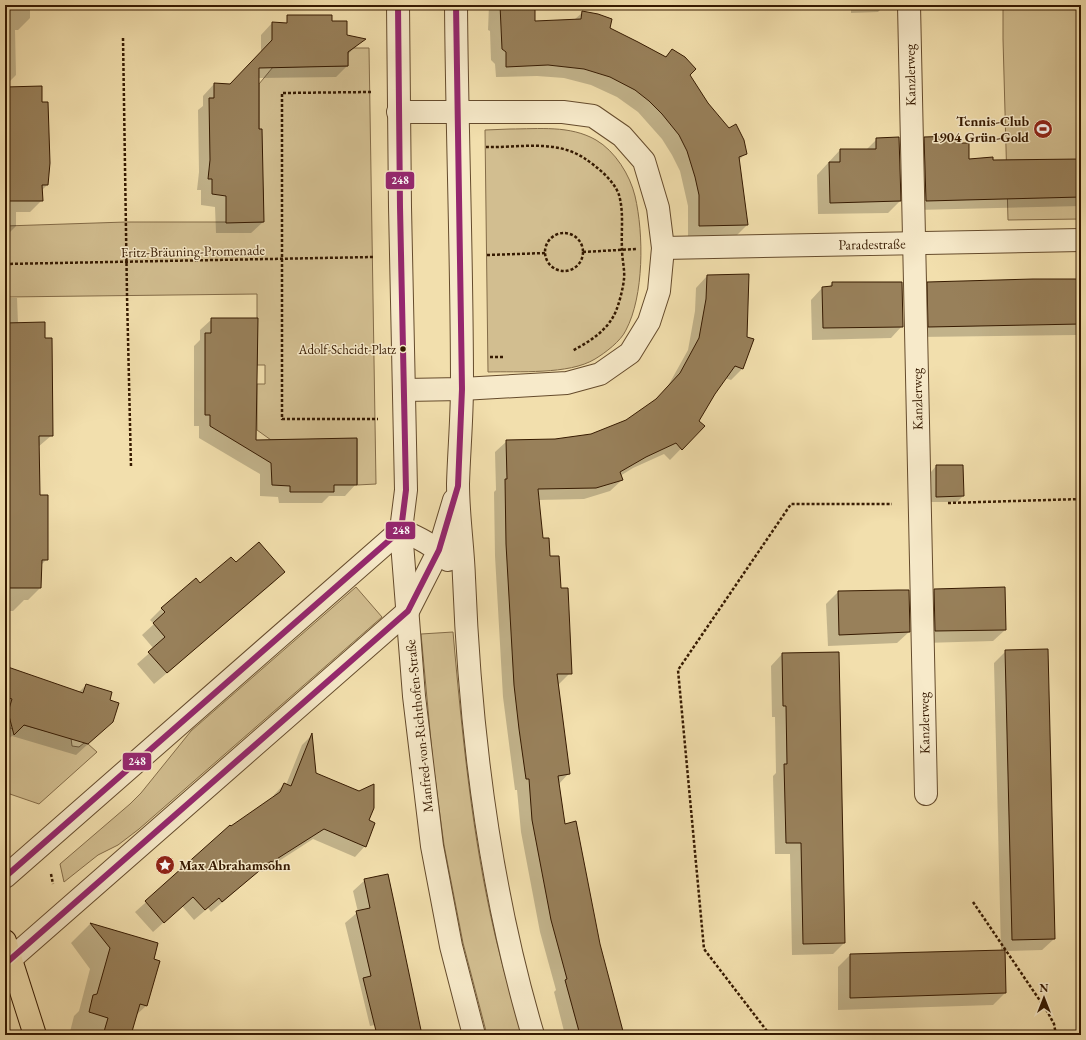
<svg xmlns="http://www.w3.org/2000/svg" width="1086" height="1040" viewBox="0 0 1086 1040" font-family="'EB Garamond',serif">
  <rect width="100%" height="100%" fill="#f2dfad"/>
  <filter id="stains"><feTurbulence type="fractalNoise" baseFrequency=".005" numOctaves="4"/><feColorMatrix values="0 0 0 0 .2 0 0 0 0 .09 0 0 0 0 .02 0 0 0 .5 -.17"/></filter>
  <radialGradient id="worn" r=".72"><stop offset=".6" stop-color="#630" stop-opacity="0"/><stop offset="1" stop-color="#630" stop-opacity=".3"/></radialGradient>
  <g fill="#d2be90" stroke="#846c48">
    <path d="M 1003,5 L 1081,5 L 1081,219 L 1008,220 L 1003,39 Z"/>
    <path d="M 353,48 L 369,48 L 376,484 L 357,485 L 357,439 L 271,440 L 257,430 L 257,384 L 265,384 L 265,365 L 257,365 L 257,294 L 5,297 L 5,226 L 126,222 L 263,222 L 263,193 L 259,129 L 259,84 L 273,67 L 348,66 L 348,52 Z"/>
    <path d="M 510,129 C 539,129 570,125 596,140 C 615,151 630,175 635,196 C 644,234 644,296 626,330 C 621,341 605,353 595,359 C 569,375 518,371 488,372 L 485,130 Z"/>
    <path d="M 356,587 L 382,617 L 139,829 L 118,845 L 98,855 L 64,882 L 60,864 L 130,804 L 141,793 L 191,731 Z"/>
    <path d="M 453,632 C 462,733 472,836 495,935 C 503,969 513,1002 522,1035 L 487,1035 L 463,943 L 444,845 L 433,763 L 421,634 Z"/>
    <path d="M 5,718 L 9,720 L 10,728 L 19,730 L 24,725 L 71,738 L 72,746 L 79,747 L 84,743 L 88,744 L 97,752 L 39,804 L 7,793 L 5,785 Z"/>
  </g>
  <g fill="#0003">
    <path d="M 5,5 L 30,5 L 30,18 L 18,30 L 15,30 L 16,75 L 5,86 Z"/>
    <path d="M 489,5 L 534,5 L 534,22 L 574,20 L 583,12 L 608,28 L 665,57 L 672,51 L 708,103 L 746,153 L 738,161 L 747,225 L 736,236 L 688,237 L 688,206 L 680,171 L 672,155 L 662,139 L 638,112 L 617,97 L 591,85 L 564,78 L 537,76 L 496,77 L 495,64 L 491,60 L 490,31 L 488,30 Z"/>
    <path d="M 851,5 L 893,5 L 888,10 L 880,10 L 878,12 L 851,13 Z"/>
    <path d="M 909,5 L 951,5 L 948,8 L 912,9 Z"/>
    <path d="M 272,23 L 364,39 L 347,55 L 347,66 L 336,77 L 258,78 L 258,130 L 263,222 L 251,233 L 216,233 L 215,207 L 201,205 L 201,190 L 197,190 L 199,172 L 198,110 L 203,106 L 203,96 L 214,84 L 230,85 L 261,53 L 261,35 Z"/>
    <path d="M 5,88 L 47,185 L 41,191 L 42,200 L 30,212 L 16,212 L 16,226 L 5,237 Z"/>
    <path d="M 925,138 L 955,144 L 968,160 L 992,161 L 1081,160 L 1081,206 L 917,210 L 915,147 Z"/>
    <path d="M 877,139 L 900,201 L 888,213 L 818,214 L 817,175 L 840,150 L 866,150 Z"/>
    <path d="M 707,276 L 742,369 L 731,380 L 725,378 L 714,393 L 698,421 L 703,426 L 670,460 L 664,454 L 633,468 L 620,476 L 622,480 L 610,491 L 584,499 L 538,500 L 542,539 L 560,589 L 570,673 L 558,685 L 569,773 L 558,785 L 564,825 L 599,944 L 623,1035 L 565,1035 L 554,992 L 556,990 L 540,932 L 521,832 L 517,790 L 515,790 L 503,697 L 495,556 L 494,492 L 496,490 L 495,452 L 507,441 L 555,440 L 592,435 L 627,421 L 654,402 L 668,386 L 688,350 L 695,311 L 696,288 Z"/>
    <path d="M 1081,279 L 1081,346 L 1076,346 L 1076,335 L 918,337 L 917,294 L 928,283 Z"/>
    <path d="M 832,283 L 902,326 L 891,338 L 812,340 L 811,300 L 822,288 L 828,288 Z"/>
    <path d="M 5,298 L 17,298 L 18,323 L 52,435 L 38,447 L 39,496 L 47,559 L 40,566 L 40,588 L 28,600 L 24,600 L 13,611 L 5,611 Z"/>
    <path d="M 212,319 L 255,441 L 356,484 L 345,496 L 329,496 L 322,503 L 279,503 L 278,497 L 260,496 L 260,474 L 199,438 L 199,426 L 194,426 L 194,346 L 200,340 L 200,330 Z"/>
    <path d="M 936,466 L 963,496 L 957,502 L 931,502 L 931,472 Z"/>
    <path d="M 236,564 L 284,572 L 272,584 L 154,684 L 137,664 L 154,649 L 142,635 L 154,624 L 150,620 L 162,608 L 200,584 Z"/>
    <path d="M 935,590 L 1005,630 L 993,641 L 924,643 L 923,602 Z"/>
    <path d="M 838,592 L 909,632 L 897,643 L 828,646 L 826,604 Z"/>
    <path d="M 1006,651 L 1054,939 L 1042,950 L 1004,951 L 1005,993 L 993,1005 L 838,1010 L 838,967 L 850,955 L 1001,951 L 994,663 Z"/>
    <path d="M 782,654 L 844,943 L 833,954 L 792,955 L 790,854 L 775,854 L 773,776 L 776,773 L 775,717 L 772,717 L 771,666 Z"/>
    <path d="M 5,679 L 79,692 L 86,685 L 100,733 L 76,755 L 12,736 L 5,742 Z"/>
    <path d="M 311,736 L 315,774 L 359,792 L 368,821 L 365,846 L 355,857 L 313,839 L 262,872 L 260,870 L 211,912 L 208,908 L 194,920 L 182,906 L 153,932 L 135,912 L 230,827 L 231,828 L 272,799 L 274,795 L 284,784 L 286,785 L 302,745 Z"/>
    <path d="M 365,880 L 421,1034 L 424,1034 L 424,1035 L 382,1035 L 379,1024 L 370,1026 L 345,923 L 358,912 L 353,891 Z"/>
    <path d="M 90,924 L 157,944 L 153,960 L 158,961 L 146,1006 L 135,1016 L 130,1035 L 80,1035 L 70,1032 L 74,1016 L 79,1011 L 90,969 L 71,943 Z"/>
  </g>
  <g fill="#98805a" stroke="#361a01">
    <path d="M 500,5 L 535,5 L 535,21 L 581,19 L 582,11 L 598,14 L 612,19 L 610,28 L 638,42 L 666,57 L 672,49 L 685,57 L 696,69 L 690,75 L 708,103 L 729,128 L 736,124 L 744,140 L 747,154 L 739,157 L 748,225 L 699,226 L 699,195 L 695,177 L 687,151 L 679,135 L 662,114 L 649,101 L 635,90 L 610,77 L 584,69 L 548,65 L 506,67 L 506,52 L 502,49 Z"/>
    <path d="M 287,15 L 332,15 L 332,21 L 347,21 L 347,35 L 366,39 L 348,52 L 348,66 L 259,68 L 259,129 L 262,129 L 264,222 L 226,223 L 226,196 L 212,194 L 212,179 L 208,179 L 210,160 L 209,98 L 214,98 L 214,83 L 230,84 L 272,40 L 272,22 L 287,23 Z"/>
    <path d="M 42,86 L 42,102 L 48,102 L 50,163 L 48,185 L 42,185 L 43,201 L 5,201 L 5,87 Z"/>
    <path d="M 955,136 L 956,143 L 969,143 L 969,159 L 993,157 L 993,160 L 1081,159 L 1081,197 L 926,201 L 924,137 Z"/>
    <path d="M 899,137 L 901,201 L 830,203 L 829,162 L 840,162 L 840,149 L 876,149 L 876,138 Z"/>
    <path d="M 749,274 L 747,337 L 754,339 L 743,369 L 735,366 L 715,394 L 699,421 L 705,426 L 682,450 L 676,443 L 646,457 L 620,472 L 623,480 L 596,488 L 538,489 L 543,538 L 549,538 L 550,556 L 559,556 L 561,588 L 568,588 L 572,674 L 557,674 L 570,774 L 558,776 L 565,824 L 576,821 L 600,944 L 624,1035 L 580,1035 L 565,980 L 567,979 L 551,920 L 532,820 L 529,779 L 526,779 L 519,729 L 514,685 L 506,544 L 505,479 L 507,479 L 506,440 L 555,439 L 591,434 L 626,420 L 656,399 L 680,373 L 699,338 L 706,299 L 707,275 Z"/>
    <path d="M 1033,279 L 1081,279 L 1081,324 L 928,327 L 927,282 Z"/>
    <path d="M 832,282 L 902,282 L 903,327 L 823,328 L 822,287 L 832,286 Z"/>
    <path d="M 211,318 L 258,318 L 256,440 L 357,438 L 357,485 L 334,485 L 334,492 L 290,492 L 290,486 L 272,485 L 271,463 L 210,426 L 210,415 L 205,415 L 205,333 L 211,333 Z"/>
    <path d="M 45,322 L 45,338 L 52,338 L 53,436 L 39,436 L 40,495 L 48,495 L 48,560 L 42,560 L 41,588 L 5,588 L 5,323 Z"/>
    <path d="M 936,465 L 963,465 L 964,496 L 936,497 Z"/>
    <path d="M 259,542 L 285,572 L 167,673 L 148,652 L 165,637 L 153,623 L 165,612 L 161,608 L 196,578 L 200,583 L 231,557 L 236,562 Z"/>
    <path d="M 1005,587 L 1006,630 L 935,631 L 934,589 Z"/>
    <path d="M 898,590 L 909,590 L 910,632 L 839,635 L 838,591 Z"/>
    <path d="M 1048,649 L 1055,939 L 1012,940 L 1005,650 Z"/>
    <path d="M 839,652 L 845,943 L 803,944 L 801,843 L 786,843 L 784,764 L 787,764 L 786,706 L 783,706 L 782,653 Z"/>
    <path d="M 5,666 L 83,693 L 86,684 L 112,692 L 110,700 L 119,703 L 113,722 L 88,744 L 24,725 L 14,735 L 8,712 L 12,699 L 5,697 Z"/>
    <path d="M 312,733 L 316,773 L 359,791 L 374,784 L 374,808 L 369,820 L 375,823 L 366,847 L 324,829 L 272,862 L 271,861 L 222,902 L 219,898 L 205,910 L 193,897 L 164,923 L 145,901 L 230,825 L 231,826 L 280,792 L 284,783 L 291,786 Z"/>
    <path d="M 388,874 L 394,902 L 422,1035 L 377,1035 L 363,978 L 371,976 L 356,911 L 370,908 L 364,879 Z"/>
    <path d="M 90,923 L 158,943 L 154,959 L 160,961 L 147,1006 L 140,1004 L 131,1035 L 103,1035 L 108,1018 L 89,1012 L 93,995 L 97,994 L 110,948 Z"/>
    <path d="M 1005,950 L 1006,993 L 850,998 L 850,954 Z"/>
  </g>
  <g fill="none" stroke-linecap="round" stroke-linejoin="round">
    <g stroke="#654b2c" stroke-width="24">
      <g id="minor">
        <path d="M 398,5 L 400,207 L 406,490 L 401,530 L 414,696 L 432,846 L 451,946 L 474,1035"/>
        <path d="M 456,5 C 457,132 462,259 462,385 C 462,418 459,451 458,484 C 458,515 463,547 464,578 C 470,732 489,887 533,1035"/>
        <path d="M 909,5 L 926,794"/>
        <path d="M 398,112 L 563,112 L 593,116 L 622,136 L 644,161 L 658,208 L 663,248 L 659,291 L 649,322 L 630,353 L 600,374 L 567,383 L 462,389 L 404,390"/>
        <path d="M 663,248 L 1081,240"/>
        <path d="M 401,530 C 419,538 434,545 448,560"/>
        <path d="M 5,877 L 401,530"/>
        <path d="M 5,964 L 408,611 L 439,550 L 454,500"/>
      </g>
    </g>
    <g stroke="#361a01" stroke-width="24">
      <path id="major" d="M 5,941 L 35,1035"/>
    </g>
    <g stroke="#361a01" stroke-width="2.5" stroke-dasharray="3 2" stroke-linecap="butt">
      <path d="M 123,38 L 127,295 L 131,467"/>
      <path d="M 371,92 L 282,93 L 282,419 L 378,419"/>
      <path d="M 486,147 C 518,148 555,139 584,158 C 596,166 614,180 619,195 C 624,212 621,231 622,249 C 622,259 625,270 624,279 C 623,289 618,309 613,317 C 604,333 587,343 572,351"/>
      <circle cx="564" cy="252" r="19"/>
      <path d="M 583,252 L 636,249"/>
      <path d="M 487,255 L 546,253"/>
      <path d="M 5,264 L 374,257"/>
      <path d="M 490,357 L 505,357"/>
      <path d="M 948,503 L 1081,499"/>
      <path d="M 51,874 L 53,884"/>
      <path d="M 973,902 L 1047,1011 L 1054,1024 L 1056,1035"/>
      <path d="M 770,1035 L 704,949 L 678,670 L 791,504 L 892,504"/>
    </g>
    <use href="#minor" stroke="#f7eaca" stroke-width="22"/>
    <use href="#major" stroke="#f2dfad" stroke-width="22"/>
    <g stroke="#f7eaca" stroke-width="9">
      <g id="bus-1">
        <path d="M 5,877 L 401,530 L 406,490 L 400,207 L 398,5"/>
        <path d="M 5,964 L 408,611 L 439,550 L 458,486 L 462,389 L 456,5"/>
      </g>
    </g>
    <use href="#bus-1" stroke="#95276e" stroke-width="6"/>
  </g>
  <defs>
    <g id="stadium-disc" transform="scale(1)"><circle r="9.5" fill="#8f2418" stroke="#f7eaca"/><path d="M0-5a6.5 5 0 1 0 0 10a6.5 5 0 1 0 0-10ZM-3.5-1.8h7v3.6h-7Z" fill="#fff"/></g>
    <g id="sight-disc" transform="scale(1)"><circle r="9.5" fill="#8f2418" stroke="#f7eaca"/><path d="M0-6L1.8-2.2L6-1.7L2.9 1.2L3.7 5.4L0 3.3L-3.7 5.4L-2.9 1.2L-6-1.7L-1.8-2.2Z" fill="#fff"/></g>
  </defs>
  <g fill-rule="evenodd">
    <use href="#stadium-disc" x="1043" y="129"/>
    <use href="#sight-disc" x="165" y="865"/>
  </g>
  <circle fill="#361a01" stroke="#f7eaca" stroke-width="1.5" cx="403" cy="349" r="3.5"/>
  <g text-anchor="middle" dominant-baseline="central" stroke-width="3" stroke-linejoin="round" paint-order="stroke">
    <g font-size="13" fill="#361a01" stroke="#f7eaca" text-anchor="end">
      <text x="396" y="349">Adolf-Scheidt-Platz</text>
    </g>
    <g font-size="14" fill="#361a01" stroke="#f7eaca">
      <text transform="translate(910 75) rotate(-91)">Kanzlerweg</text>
      <text transform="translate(872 244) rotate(-1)">Paradestraße</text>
      <text transform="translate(193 251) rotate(-1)">Fritz-Bräuning-Promenade</text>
      <text transform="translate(917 399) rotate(-91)">Kanzlerweg</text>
      <text transform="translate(924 723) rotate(-91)">Kanzlerweg</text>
      <text transform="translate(419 726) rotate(-96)">Manfred-von-Richthofen-Straße</text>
    </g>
    <g font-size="14" font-weight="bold" fill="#361a01" stroke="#f7eaca" text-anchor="end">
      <text x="1029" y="121">Tennis-Club<tspan x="1029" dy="16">1904 Grün-Gold</tspan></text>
      <text x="179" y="865" text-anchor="start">Max Abrahamsohn</text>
    </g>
  </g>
  <g stroke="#f7eaca" stroke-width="1.5">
    <rect x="385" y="171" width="30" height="19" rx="4" fill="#95276e"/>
    <rect x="385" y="521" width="31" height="19" rx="4" fill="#95276e"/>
    <rect x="122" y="752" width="30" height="19" rx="4" fill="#95276e"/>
  </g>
  <g font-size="11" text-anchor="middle" font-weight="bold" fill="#fff">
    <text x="400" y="184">248</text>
    <text x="401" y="534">248</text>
    <text x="137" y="765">248</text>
  </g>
  <rect width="1086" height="1040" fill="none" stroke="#f2dfad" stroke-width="20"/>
  <rect x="6" y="6" width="1074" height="1028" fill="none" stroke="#361a01" stroke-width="2"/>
  <rect x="10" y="10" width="1066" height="1020" fill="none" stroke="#361a01"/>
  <g transform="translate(1044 998)" stroke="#f7eaca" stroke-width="3" paint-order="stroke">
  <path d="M0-3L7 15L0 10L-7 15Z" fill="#361a01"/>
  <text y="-6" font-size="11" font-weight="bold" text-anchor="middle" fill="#361a01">N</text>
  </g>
  <rect width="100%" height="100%" filter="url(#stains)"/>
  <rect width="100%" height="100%" fill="url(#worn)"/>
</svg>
